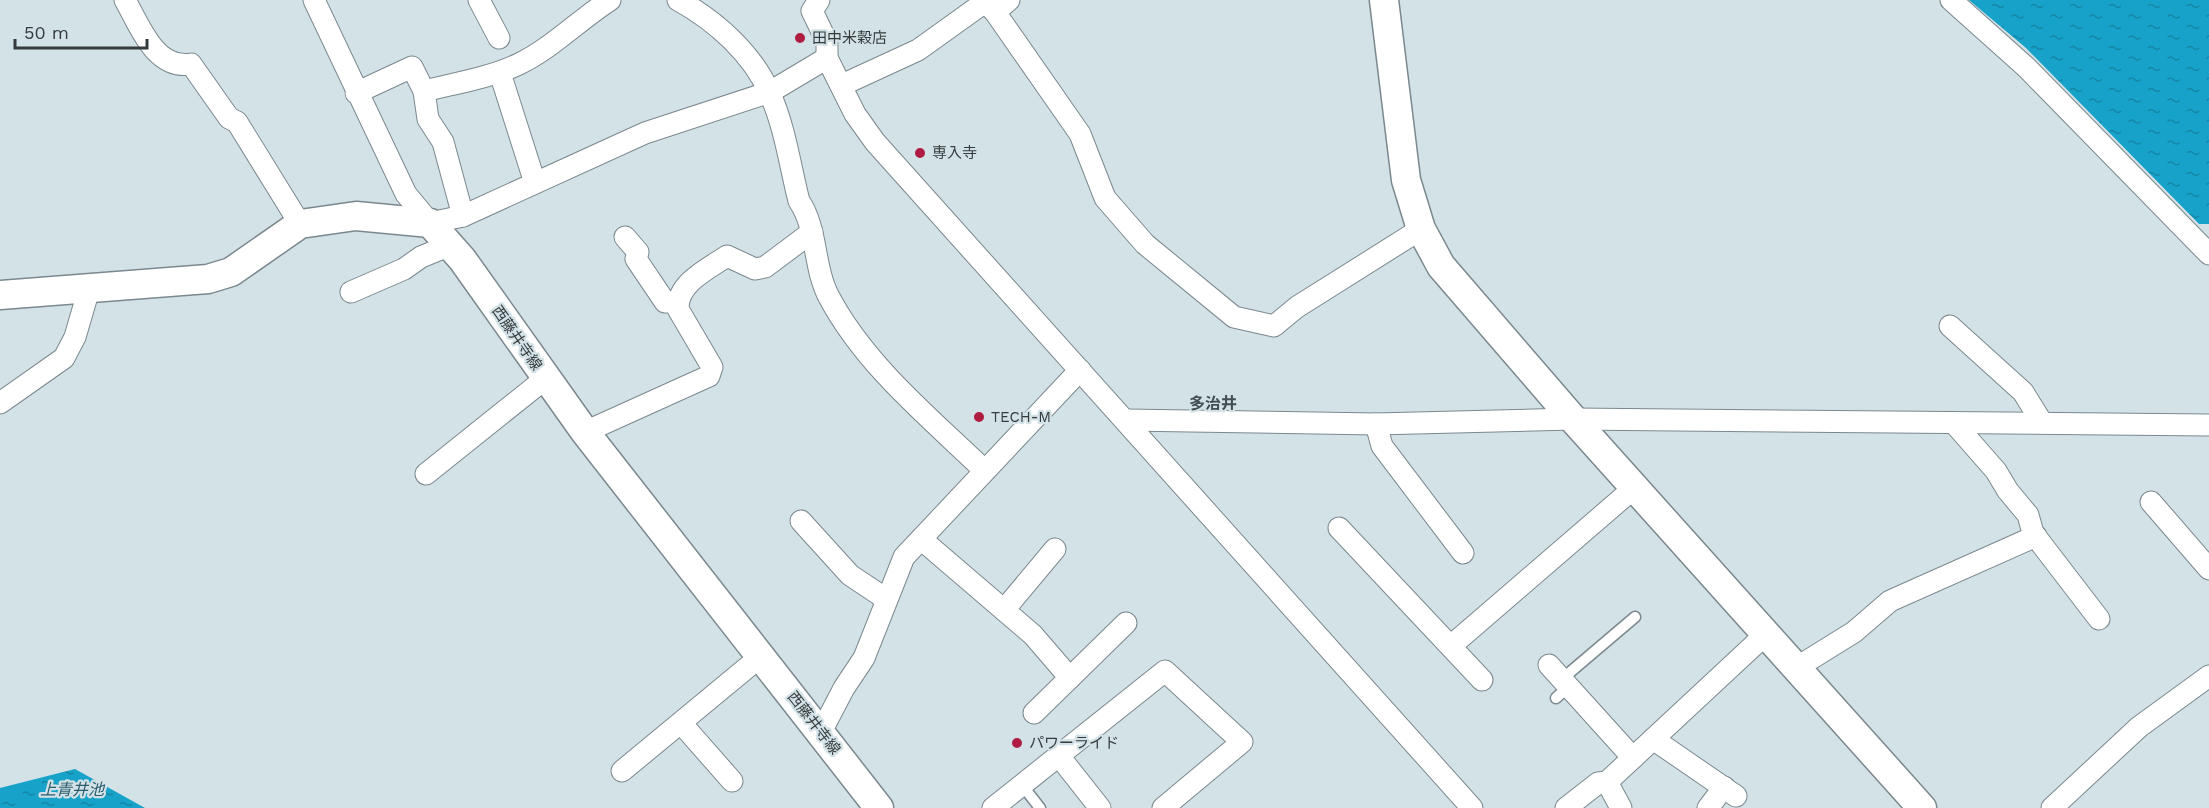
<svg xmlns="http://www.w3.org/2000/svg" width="2209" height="808" viewBox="0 0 2209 808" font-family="'Work Sans','Noto Sans JP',sans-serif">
  <defs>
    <pattern id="water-ripples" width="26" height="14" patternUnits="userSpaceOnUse" patternTransform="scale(1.5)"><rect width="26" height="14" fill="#16a2c9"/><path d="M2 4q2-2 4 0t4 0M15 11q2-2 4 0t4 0" fill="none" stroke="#1585a4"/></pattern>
  </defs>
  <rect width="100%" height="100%" fill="#d3e2e7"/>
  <g fill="url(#water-ripples)">
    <path d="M 1969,0 L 2209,0 L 2209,224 L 2199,224 L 2026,48 Z"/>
    <path d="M 75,769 L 145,808 L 0,808 L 0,788 Z"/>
  </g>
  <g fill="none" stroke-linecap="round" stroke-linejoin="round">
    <g stroke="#7b888e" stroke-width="13">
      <g id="lane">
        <path d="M 1562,679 L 1635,617"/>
        <path d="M 1556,698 L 1568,687"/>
        <path d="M 1022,785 L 1040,808"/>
      </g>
    </g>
    <g stroke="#7b888e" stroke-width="23">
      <g id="street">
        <path d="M 125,0 C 140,26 155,70 191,64 L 229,118 L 237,122 L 300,224"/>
        <path d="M 314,0 L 406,194 L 430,223 L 463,216 L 645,133 L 770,92 L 827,58 L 855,114 L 875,142 L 1472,808"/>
        <path d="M 479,0 L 499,38"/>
        <path d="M 678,0 C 716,21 753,54 770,94 C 785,127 790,166 799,201 C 818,229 813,267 829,297 C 865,365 929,417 984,470"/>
        <path d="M 819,0 L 812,11 L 827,42 L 827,58"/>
        <path d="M 1951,0 L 2027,68 L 2209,254"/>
        <path d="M 995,12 L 1080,134 L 1105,198 L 1145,244 L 1234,317 L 1274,326 L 1297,307 L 1421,229"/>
        <path d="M 500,73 L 535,183"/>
        <path d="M 842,85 L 918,50 L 985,2 L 995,12 L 1009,0"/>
        <path d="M 356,93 L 412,67 L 424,91"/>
        <path d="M 463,216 L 443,142 L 428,119 L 424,91 C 456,83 489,78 519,64 C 552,48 579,20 610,0"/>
        <path d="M 625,237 L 638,252 L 636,259 L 665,302 L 678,302"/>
        <path d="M 351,292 L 404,269 L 421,257 L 450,245"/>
        <path d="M 1950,326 L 2023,392 L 2041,421"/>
        <path d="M 0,403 L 64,358 L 75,337 L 89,289"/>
        <path d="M 1126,420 L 1376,424 L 1573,419 L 2209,425"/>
        <path d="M 1954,423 L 1996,471 L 2008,491 L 2028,515 L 2033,533 L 2099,619"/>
        <path d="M 1376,424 L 1382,446 L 1463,553"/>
        <path d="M 585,432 L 709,376 L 712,367 L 678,309 C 677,283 708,269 727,256 L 755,269 L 765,267 L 812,232"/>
        <path d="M 426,474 L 546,378"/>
        <path d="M 2151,502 L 2209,569"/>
        <path d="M 801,521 L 850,575 L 886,599"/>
        <path d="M 1339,528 L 1482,680"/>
        <path d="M 921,539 L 1033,635 L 1070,678"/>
        <path d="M 1004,610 L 1055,549"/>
        <path d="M 1452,645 L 1634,488"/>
        <path d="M 1549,665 L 1633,758"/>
        <path d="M 1796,668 L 1854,632 L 1890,601 L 2036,536"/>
        <path d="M 1034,713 L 1126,623"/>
        <path d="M 681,723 L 732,781"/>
        <path d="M 821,732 L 844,688 L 864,658 L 904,557 L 1080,370"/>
        <path d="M 1653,739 L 1736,796"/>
        <path d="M 1059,756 L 1100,808"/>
        <path d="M 622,771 L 761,656"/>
        <path d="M 993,808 L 1165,671 L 1242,742 L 1163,808"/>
        <path d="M 1566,808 L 1598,783 L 1607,782"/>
        <path d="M 1621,808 L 1607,782 L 1766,634"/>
        <path d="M 1708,808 L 1724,787"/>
        <path d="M 2052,808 L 2139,727 L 2209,676"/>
      </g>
    </g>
    <g stroke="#7b888e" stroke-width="31">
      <g id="secondary">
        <path d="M 1384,0 L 1406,180 L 1421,229 L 1441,266 L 1573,419 L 1922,808"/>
        <path d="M 0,295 L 208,279 L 231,272 L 300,224 L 356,216 L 430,223 L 462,259 L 585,432 L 879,808"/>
      </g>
    </g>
    <use href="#lane" stroke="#fff" stroke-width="10"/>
    <use href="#street" stroke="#fff" stroke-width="21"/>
    <use href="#secondary" stroke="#fff" stroke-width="28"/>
  </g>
  <g fill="#af1b41" stroke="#d3e2e7" stroke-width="2">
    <circle cx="800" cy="38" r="6"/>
    <circle cx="920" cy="153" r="6"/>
    <circle cx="979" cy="417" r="6"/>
    <circle cx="1017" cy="743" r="6"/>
  </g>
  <g text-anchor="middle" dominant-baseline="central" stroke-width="4.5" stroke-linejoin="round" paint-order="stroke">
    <g font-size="15" fill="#353b3d" stroke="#d3e2e7" text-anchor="start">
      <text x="812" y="38">田中米穀店</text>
      <text x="932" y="153">専入寺</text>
      <text x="991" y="417">TECH-M</text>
      <text x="1029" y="743">パワーライド</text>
    </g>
    <g font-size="15" fill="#353b3d" stroke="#d3e2e7">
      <text transform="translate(517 338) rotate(55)">西藤井寺線</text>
      <text transform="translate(814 723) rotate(52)">西藤井寺線</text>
    </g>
    <g font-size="16" font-weight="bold" fill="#424e52" stroke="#d3e2e7">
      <text x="1213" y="403">多治井</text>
    </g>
    <g font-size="16" font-style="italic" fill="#2a5c6d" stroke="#d3e2e7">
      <text x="72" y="789">上青井池</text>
    </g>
  </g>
  <path d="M15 39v9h132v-9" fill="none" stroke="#353b3d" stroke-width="3"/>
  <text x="24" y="39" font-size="18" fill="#353b3d" stroke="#d3e2e7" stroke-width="4.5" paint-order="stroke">50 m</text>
</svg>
